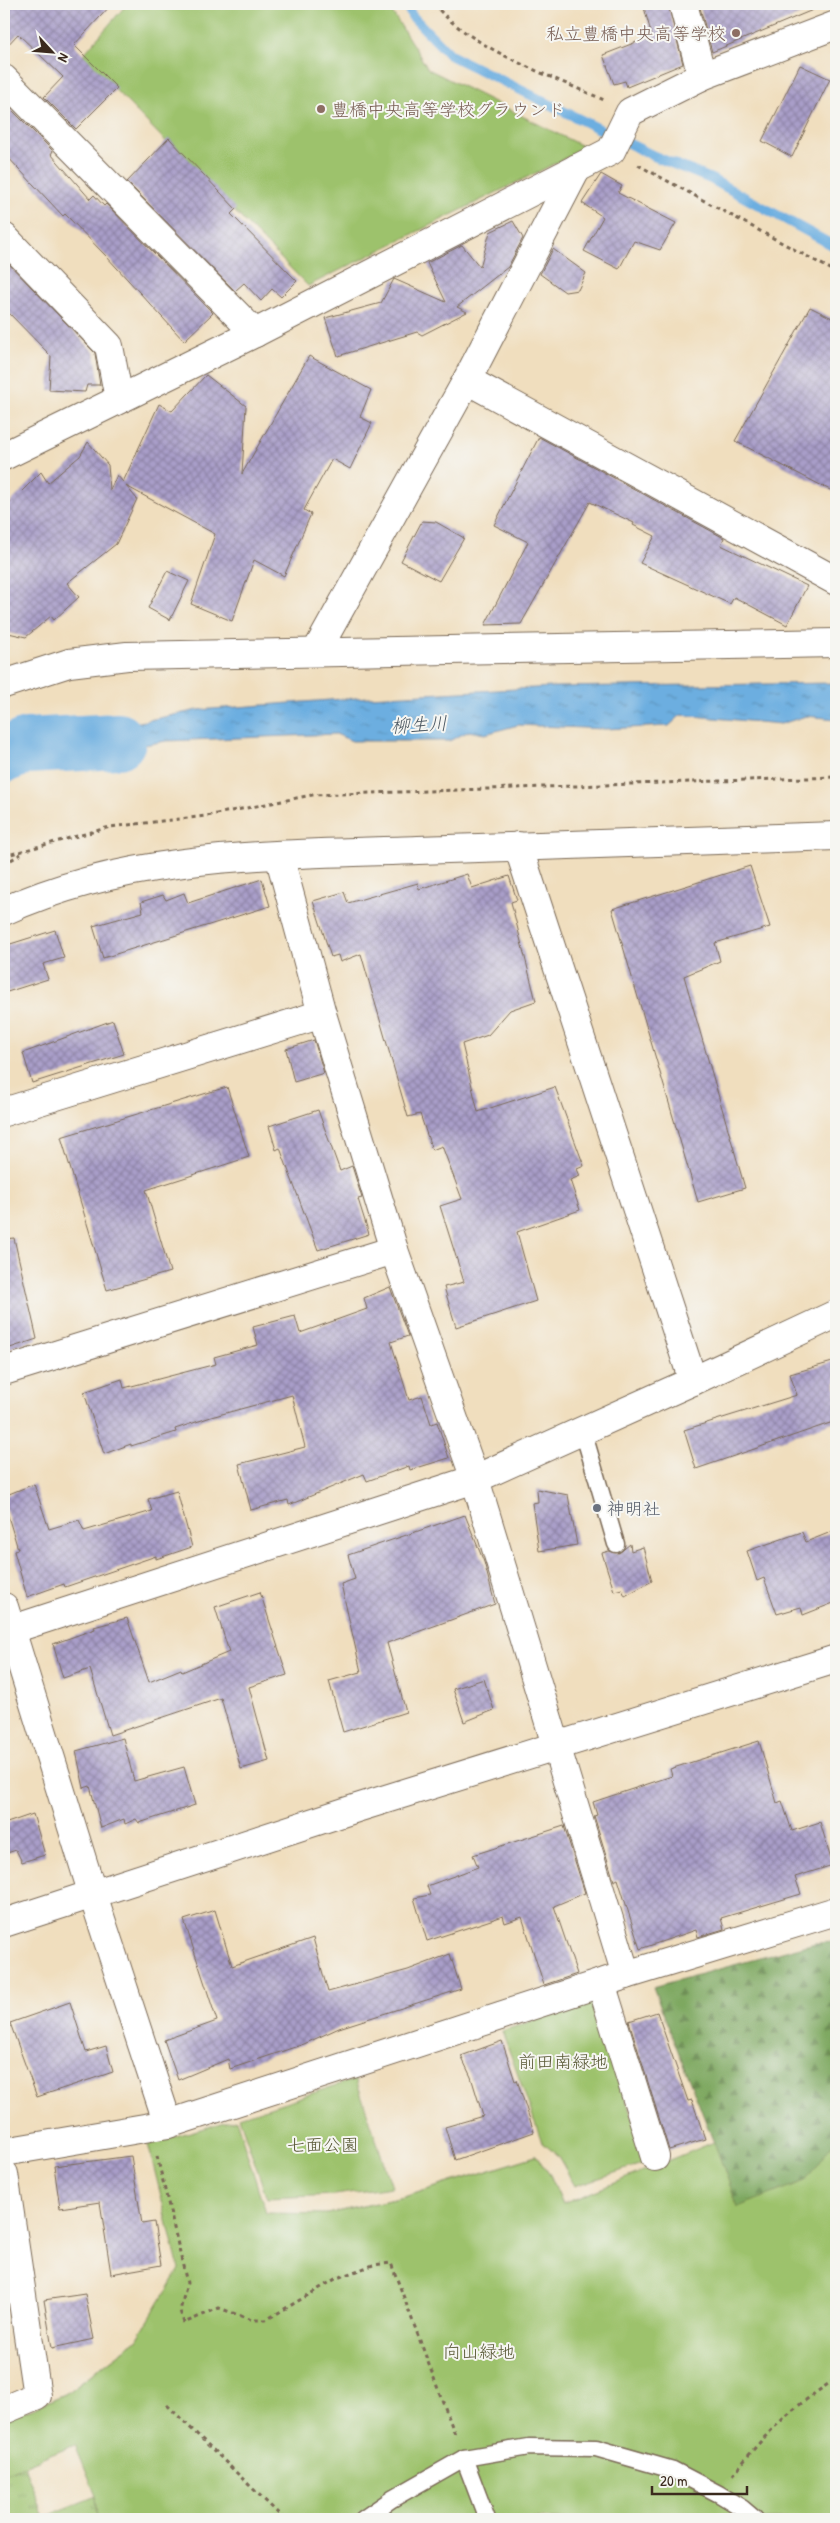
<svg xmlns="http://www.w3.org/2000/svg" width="840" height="2523" viewBox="0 0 840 2523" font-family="'Patrick Hand','Klee One',sans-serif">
  <defs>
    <pattern id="grass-tufts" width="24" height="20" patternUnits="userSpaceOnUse" patternTransform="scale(1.25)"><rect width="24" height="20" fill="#9dc26c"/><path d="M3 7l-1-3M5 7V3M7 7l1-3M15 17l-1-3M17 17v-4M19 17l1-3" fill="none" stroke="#819e58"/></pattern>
    <pattern id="forest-firs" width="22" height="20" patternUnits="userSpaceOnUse" patternTransform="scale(1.25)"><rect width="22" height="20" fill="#7ea860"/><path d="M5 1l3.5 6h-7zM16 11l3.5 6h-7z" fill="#68894f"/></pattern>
    <pattern id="water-ripples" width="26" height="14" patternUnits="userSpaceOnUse" patternTransform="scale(1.25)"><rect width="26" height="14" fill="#6caee0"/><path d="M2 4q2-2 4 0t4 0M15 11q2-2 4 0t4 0" fill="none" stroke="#5a8eb5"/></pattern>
    <pattern id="building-cross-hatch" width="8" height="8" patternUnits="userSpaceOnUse" patternTransform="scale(1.25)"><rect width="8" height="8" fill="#a99ec9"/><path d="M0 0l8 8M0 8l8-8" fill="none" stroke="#8b81a3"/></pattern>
  </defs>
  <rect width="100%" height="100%" fill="#f6f6f2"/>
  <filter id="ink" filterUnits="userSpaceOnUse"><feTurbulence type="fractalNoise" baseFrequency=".02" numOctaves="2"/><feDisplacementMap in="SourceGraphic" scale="10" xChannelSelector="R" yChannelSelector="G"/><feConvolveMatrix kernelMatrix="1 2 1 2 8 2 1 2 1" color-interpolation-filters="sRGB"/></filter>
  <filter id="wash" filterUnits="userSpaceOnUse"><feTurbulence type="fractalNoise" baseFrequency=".0096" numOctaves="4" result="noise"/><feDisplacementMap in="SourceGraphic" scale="20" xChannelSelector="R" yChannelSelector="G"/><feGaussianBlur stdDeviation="1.12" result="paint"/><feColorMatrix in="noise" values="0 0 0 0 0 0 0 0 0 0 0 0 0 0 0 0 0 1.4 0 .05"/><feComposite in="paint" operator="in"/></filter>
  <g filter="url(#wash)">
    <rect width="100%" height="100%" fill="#f0debe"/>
    <path fill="url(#grass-tufts)" stroke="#6c7645" d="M 24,2466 L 44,2517 L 96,2496 L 98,2519 L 4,2519 L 4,2474 Z"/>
    <path fill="url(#forest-firs)" stroke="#5c693f" d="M 836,1942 L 836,2273 L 539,2286 L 224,2346 L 4,2420 L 65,2394 L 137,2340 L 180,2269 L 327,2214 L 404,2197 L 536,2156 L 550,2175 L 563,2204 L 714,2143 L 653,1987 L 815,1943 Z"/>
    <g fill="#9dc26c" stroke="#6c7645">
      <path d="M 127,4 L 387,4 L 428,69 L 586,148 L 308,286 L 82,56 Z"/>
      <path d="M 591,2001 L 648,2162 L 575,2186 L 558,2156 L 542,2142 L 502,2031 Z"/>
      <path d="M 356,2079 L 392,2187 L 335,2195 L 267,2198 L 239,2117 Z"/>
      <path d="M 236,2119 L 266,2213 L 327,2214 L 404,2197 L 536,2156 L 550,2175 L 563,2204 L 714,2142 L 738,2207 L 805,2181 L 836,2139 L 836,2519 L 98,2519 L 96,2496 L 75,2445 L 4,2474 L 4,2420 L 65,2394 L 137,2340 L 179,2269 L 148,2144 Z"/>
    </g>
    <path fill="url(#water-ripples)" stroke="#546c7f" d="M 836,683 L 836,719 L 806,716 L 781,724 L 681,715 L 669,726 L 605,729 L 518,725 L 485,734 L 469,731 L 449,741 L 352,741 L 336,734 L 166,741 L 95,754 L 25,772 L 4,766 L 4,759 L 56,739 L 198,710 L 369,697 L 552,687 Z"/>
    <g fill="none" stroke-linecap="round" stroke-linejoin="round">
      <path stroke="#6caee0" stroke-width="10" d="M 406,4 L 412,16 L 450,55 L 654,156 L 711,179 L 836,247"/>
      <path stroke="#6caee0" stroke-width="56" d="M 4,755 L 27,746 L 118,741"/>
    </g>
    <g id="blocks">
      <g fill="url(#building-cross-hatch)">
        <path d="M 4,4 L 112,4 L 74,45 L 117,88 L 76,129 L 44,97 L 63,77 L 18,34 L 4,49 Z"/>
        <path d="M 643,4 L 668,4 L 683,64 L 627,87 L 625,81 L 614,84 L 603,55 L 652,36 Z"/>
        <path d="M 699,4 L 827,4 L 712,52 Z"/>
        <path d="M 800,65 L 830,79 L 792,157 L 762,141 Z"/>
        <path d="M 4,102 L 53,151 L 51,154 L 90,199 L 94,195 L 104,206 L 106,204 L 213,313 L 184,341 L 106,256 L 65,214 L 63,216 L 4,153 Z"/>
        <path d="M 169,138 L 236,209 L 231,214 L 297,281 L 281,297 L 272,289 L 261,301 L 244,283 L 235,291 L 127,182 Z"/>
        <path d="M 601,174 L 622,186 L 618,193 L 676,223 L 660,250 L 634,241 L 619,269 L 584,251 L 603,217 L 582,203 Z"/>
        <path d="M 513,221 L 523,238 L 508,267 L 457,307 L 467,312 L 422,335 L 417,332 L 338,356 L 325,318 L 381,303 L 394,279 L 446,302 L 427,263 L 462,245 L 480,267 L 490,232 Z"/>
        <path d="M 553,249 L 586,273 L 578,290 L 565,292 L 540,274 Z"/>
        <path d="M 4,259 L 95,353 L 100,385 L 87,385 L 85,392 L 49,390 L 51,356 L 4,308 Z"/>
        <path d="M 810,307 L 836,320 L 836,493 L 735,441 Z"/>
        <path d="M 309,356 L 371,390 L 360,417 L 372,423 L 350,469 L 332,459 L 304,510 L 311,514 L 284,576 L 254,560 L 232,621 L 191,604 L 215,534 L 126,486 L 137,499 L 116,544 L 67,583 L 79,597 L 54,620 L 51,616 L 26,637 L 4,632 L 4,509 L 41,472 L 48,483 L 80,456 L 88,442 L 108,465 L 110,490 L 117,475 L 123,482 L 159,404 L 172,411 L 206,375 L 246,406 L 242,474 Z"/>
        <path d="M 539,437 L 724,538 L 721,545 L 807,586 L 787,625 L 734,597 L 730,604 L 640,563 L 655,536 L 633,525 L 634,523 L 590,502 L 521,624 L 485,625 L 528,542 L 494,525 Z"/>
        <path d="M 422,521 L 436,522 L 464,538 L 439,581 L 401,561 Z"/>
        <path d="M 167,571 L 189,581 L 170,620 L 148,608 Z"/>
        <path d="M 750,866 L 770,927 L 715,943 L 720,961 L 684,976 L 745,1188 L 698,1202 L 612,909 Z"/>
        <path d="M 467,874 L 472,888 L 509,876 L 517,900 L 511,902 L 536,1001 L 510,1010 L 488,1035 L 462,1044 L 478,1112 L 555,1087 L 584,1166 L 577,1169 L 580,1176 L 570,1180 L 580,1210 L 517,1232 L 536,1301 L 456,1327 L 444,1287 L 464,1282 L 440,1206 L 462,1199 L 442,1146 L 432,1150 L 420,1114 L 408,1117 L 361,954 L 340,962 L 338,955 L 331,957 L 313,901 L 344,892 L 348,903 L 418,883 L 419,889 Z"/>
        <path d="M 262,879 L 270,906 L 103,958 L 93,926 L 143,912 L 141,902 L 163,895 L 166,900 L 184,893 L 188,903 Z"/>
        <path d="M 55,930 L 64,958 L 43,964 L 48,979 L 4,993 L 4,946 Z"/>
        <path d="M 113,1020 L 124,1054 L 32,1083 L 23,1053 Z"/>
        <path d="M 314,1040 L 324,1073 L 294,1082 L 286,1049 Z"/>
        <path d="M 227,1087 L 249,1157 L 146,1190 L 170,1272 L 107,1290 L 61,1137 Z"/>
        <path d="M 318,1110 L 340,1171 L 352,1166 L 362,1198 L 358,1199 L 369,1234 L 318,1250 L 280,1148 L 276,1150 L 269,1126 Z"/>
        <path d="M 14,1238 L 37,1339 L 4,1350 L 4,1239 Z"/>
        <path d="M 390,1287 L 408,1336 L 391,1342 L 409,1400 L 422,1396 L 431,1424 L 437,1422 L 449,1458 L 410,1470 L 409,1466 L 367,1481 L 364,1474 L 289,1505 L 288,1500 L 251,1510 L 239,1464 L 305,1447 L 292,1395 L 211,1417 L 175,1429 L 176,1432 L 131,1446 L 131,1444 L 104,1454 L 84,1392 L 122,1379 L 124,1388 L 216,1364 L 214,1357 L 258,1345 L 253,1327 L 295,1316 L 300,1333 L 367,1309 L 364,1298 Z"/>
        <path d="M 836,1361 L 836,1421 L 696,1469 L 684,1430 L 797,1395 L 790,1374 Z"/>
        <path d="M 34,1484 L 49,1529 L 79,1520 L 84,1531 L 152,1511 L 148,1499 L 177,1491 L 192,1547 L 156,1559 L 156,1556 L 65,1587 L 64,1584 L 27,1597 L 14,1551 L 18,1549 L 4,1503 L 4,1496 Z"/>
        <path d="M 537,1489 L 568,1495 L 577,1545 L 539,1551 L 532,1503 L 538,1502 Z"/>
        <path d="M 465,1515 L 484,1562 L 495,1604 L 387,1643 L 406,1712 L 343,1732 L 329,1681 L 361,1672 L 341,1584 L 355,1579 L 348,1555 Z"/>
        <path d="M 836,1530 L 836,1602 L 803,1615 L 801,1607 L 777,1614 L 764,1578 L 757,1581 L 747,1551 L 802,1532 L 806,1542 Z"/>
        <path d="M 630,1544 L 631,1551 L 643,1547 L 652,1581 L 625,1596 L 622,1589 L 614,1591 L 602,1553 L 609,1551 L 619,1553 Z"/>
        <path d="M 260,1592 L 287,1675 L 249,1687 L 269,1761 L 241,1769 L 221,1698 L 110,1735 L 90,1669 L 63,1678 L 53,1644 L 95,1629 L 94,1627 L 127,1618 L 149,1682 L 181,1669 L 182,1672 L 229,1652 L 215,1607 Z"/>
        <path d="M 484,1679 L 494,1710 L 464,1722 L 453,1689 Z"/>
        <path d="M 123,1738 L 134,1781 L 184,1767 L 195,1805 L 139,1823 L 136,1819 L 125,1824 L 124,1819 L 101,1828 L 90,1786 L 84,1788 L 76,1751 Z"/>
        <path d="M 759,1741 L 777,1803 L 782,1801 L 792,1831 L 820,1822 L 833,1865 L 795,1877 L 801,1894 L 721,1918 L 724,1929 L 698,1937 L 696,1930 L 640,1949 L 618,1879 L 614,1881 L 594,1816 L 597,1815 L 593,1802 L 672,1776 L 670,1769 Z"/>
        <path d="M 33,1814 L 45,1855 L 22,1862 L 16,1850 L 4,1854 L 4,1824 Z"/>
        <path d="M 564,1826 L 585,1893 L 554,1906 L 577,1974 L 544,1985 L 522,1917 L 505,1923 L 503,1916 L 427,1941 L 414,1898 L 430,1895 L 427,1886 L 478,1867 L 473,1855 Z"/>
        <path d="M 215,1910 L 232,1966 L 313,1938 L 328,1992 L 408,1970 L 450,1954 L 461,1989 L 339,2028 L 304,2044 L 230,2069 L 228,2059 L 178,2080 L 164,2040 L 217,2021 L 184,1920 Z"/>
        <path d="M 70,2002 L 86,2052 L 106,2046 L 113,2072 L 37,2097 L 10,2023 Z"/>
        <path d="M 657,2012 L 688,2101 L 692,2100 L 705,2139 L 669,2150 L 629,2021 Z"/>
        <path d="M 502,2041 L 515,2081 L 517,2080 L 534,2132 L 455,2160 L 445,2127 L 483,2116 L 471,2077 L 461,2056 Z"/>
        <path d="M 131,2156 L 142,2224 L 154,2222 L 161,2265 L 111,2274 L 100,2202 L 60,2208 L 54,2166 Z"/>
        <path d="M 85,2294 L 94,2339 L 52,2348 L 44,2300 Z"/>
      </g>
    </g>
  </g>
  <g filter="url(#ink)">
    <use href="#blocks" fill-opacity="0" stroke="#7a6956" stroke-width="1"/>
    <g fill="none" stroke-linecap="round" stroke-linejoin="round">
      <g stroke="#7a6956" stroke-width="19">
        <g id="service">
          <path d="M 583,1431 L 616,1544"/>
          <path d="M 464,2458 L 487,2519"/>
          <path d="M 363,2519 L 392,2499 L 464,2458 L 529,2447 L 596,2448 L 673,2470 L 719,2494 L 742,2508 L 755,2519"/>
        </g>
      </g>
      <g stroke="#7a6956" stroke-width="30">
        <g id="minor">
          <path d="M 683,4 L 702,76"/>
          <path d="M 4,79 L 255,333"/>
          <path d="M 4,237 L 109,346 L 119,399"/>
          <path d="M 467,380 L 836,581"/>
          <path d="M 4,456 L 255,333 L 611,151 L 630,112 L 702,76 L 836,25"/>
          <path d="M 316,652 L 467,380 L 577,168"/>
          <path d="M 4,684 L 69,663 L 127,656 L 836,643"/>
          <path d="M 518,846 L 693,1381"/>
          <path d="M 279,855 L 322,1014 L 394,1250 L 475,1479 L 626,1975"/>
          <path d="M 4,911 C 132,852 280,855 418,850 C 558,844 697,840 836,836"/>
          <path d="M 4,1112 L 322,1014"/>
          <path d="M 4,1371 L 394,1250"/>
          <path d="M 4,1607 L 93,1895 L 168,2124"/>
          <path d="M 4,1632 L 475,1479 L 693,1381 L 836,1314"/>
          <path d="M 601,1983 L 655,2157"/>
          <path d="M 4,2152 L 168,2124 L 626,1975 L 836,1911"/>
          <path d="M 4,2174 L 37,2396 L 4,2410"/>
        </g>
      </g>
      <g stroke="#7a6956" stroke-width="30">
        <path id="tertiary" d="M 4,1923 L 357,1808 L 836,1659"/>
      </g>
      <g stroke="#7a6956" stroke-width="3" stroke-dasharray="4 4" stroke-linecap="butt">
        <path d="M 434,4 C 471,49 551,76 604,100"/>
        <path d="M 638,165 L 836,272"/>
        <path d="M 4,856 L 110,827 L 206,816 L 312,795 L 836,777"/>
        <path d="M 4,864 L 21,854"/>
        <path d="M 157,2156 L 187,2283 L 180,2311 L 184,2323 L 219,2308 L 252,2320 L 266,2320 L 337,2278 L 373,2265 L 391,2263 L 456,2437"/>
        <path d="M 167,2405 L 284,2519"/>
        <path d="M 733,2475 C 765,2433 792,2407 836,2379"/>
      </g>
      <use href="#service" stroke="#fff" stroke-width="16"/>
      <use href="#minor" stroke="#fff" stroke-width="28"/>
      <use href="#tertiary" stroke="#fff" stroke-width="28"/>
    </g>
  </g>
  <g fill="#8d6e63" stroke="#f6f6f2" stroke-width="2">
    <circle cx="736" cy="33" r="5"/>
    <circle cx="321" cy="109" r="5"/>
  </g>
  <circle fill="#6b7280" stroke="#f6f6f2" stroke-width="2" cx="597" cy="1508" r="5"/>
  <g text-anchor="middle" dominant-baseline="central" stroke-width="4" stroke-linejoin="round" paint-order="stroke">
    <g font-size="18" fill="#785e54" stroke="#f6f6f2" text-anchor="end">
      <text x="726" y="33">私立豊橋中央高等学校</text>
      <text x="331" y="109" text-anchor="start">豊橋中央高等学校グラウンド</text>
    </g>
    <g font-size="18" fill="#5b616d" stroke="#f6f6f2" text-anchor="start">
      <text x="607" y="1508">神明社</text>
    </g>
    <g font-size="18" fill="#585835" stroke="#f6f6f2">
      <text x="563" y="2061">前田南緑地</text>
      <text x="323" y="2144">七面公園</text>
      <text x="479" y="2351">向山緑地</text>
    </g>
    <g font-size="19" font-style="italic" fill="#4c5862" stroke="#f6f6f2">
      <text transform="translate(419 724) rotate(-3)">柳生川</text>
    </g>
  </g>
  <rect width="840" height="2523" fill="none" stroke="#f6f6f2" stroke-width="20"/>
  <g transform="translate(52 52) rotate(116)" stroke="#f6f6f2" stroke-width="4" paint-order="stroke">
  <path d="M0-4L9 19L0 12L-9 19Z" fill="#3b2a1e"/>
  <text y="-8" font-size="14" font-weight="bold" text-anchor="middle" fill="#3b2a1e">N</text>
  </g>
  <path d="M652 2486v8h95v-8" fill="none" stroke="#3b2a1e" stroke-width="2.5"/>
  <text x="660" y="2486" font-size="15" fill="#3b2a1e" stroke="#f6f6f2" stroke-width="4" paint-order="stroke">20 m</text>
</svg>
